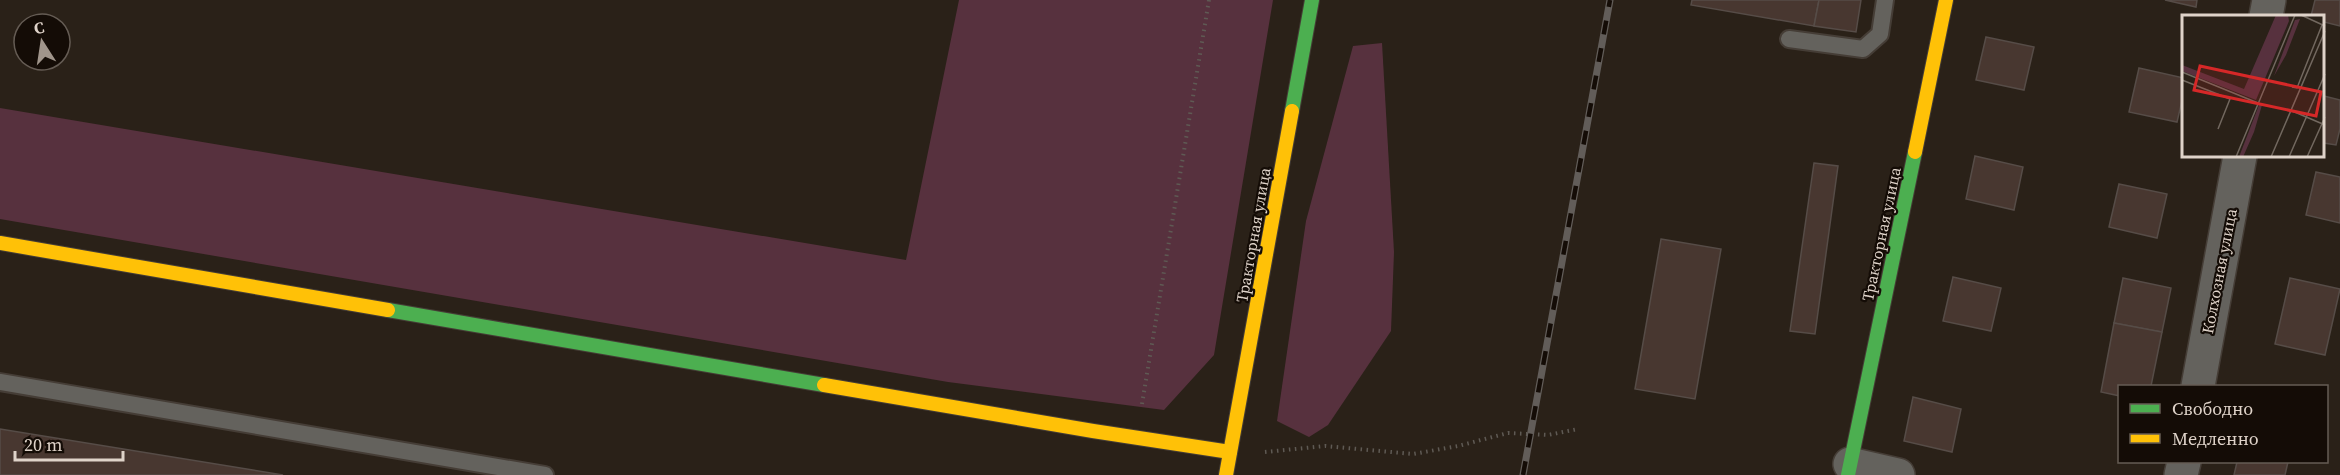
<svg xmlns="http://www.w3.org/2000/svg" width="2340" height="475" viewBox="0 0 2340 475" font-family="'Source Serif 4',serif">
  <rect width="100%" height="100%" fill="#2a2118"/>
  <g fill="#57313e">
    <path d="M 959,0 L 1273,0 L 1214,355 L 1164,410 L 948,382 L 0,219 L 0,108 L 906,260 Z"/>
    <path d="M 1382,43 L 1394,252 L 1391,331 L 1328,425 L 1309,437 L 1277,421 L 1306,221 L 1353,46 Z"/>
  </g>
  <g fill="#483730" stroke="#564c47" stroke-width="1.5">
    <path d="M 1692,0 L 1819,0 L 1814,26 L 1691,5 Z"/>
    <path d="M 1819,0 L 1861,0 L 1856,32 L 1814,26 Z"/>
    <path d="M 2165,0 L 2197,0 L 2196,7 Z"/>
    <path d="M 2315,0 L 2340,0 L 2340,26 L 2324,22 L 2324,16 L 2311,16 Z"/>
    <path d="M 1986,37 L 2034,47 L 2024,90 L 1976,80 Z"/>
    <path d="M 2139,68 L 2184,78 L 2184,92 L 2177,122 L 2129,112 Z"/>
    <path d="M 2324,96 L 2340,100 L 2340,129 L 2336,145 L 2324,143 Z"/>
    <path d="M 1975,156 L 2023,167 L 2014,210 L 1966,199 Z"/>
    <path d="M 1814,163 L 1838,166 L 1815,334 L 1790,331 Z"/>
    <path d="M 2316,172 L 2340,177 L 2340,223 L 2306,215 Z"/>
    <path d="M 2119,184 L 2167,194 L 2157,238 L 2109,227 Z"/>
    <path d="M 1661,239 L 1721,249 L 1695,399 L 1635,389 Z"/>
    <path d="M 1953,277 L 2001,288 L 1991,331 L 1943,321 Z"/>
    <path d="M 2123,278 L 2171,288 L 2162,332 L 2114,323 Z"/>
    <path d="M 2290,278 L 2340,289 L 2325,355 L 2275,344 Z"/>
    <path d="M 2114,323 L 2162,332 L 2151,386 L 2120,386 L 2120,396 L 2101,392 Z"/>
    <path d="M 1913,397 L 1961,409 L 1952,452 L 1904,441 Z"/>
    <path d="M 0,429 L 283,475 L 0,475 Z"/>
    <path d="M 2237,462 L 2288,462 L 2285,475 L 2234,475 Z"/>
  </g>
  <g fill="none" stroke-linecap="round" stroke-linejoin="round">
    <g stroke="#453d36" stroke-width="20">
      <g id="lane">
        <path d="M 1789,39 L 1863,49 L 1880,34 L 1885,0"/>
        <path d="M 0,382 L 545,475"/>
      </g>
    </g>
    <g stroke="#453d36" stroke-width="36">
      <g id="street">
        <path d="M 2266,16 L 2269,0"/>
        <path d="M 2198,386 L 2240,156"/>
        <path d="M 1850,464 L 1898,475"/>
        <path d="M 2181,475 L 2184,462"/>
      </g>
    </g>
    <g stroke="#453d36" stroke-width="16">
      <g id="fast">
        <path d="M 1292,111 L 1312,0"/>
        <path d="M 388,310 L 824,385"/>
        <path d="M 1848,475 L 1915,152"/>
      </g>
    </g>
    <g stroke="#453d36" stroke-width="16">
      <g id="slow">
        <path d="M 1915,152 L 1946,0"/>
        <path d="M 0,243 L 388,310"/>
        <path d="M 824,385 L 1093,431 L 1230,452"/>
        <path d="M 1226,475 L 1292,111"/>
      </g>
    </g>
    <g stroke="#5f5a54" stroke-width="4" stroke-dasharray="1.5 4.5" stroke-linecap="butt">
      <path d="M 1142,404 L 1209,0"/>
      <path d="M 1265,452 L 1325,446 L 1413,454 L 1458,446 L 1508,433 L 1548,435 L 1578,429"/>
    </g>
    <use href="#lane" stroke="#64625d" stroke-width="16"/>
    <use href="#street" stroke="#64625d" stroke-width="33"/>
    <use href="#fast" stroke="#4caf50" stroke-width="14"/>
    <use href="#slow" stroke="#ffc107" stroke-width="14"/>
    <g stroke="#625d59" stroke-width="7">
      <path id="rail" d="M 1523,475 L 1610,0"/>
    </g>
    <use href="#rail" stroke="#140c06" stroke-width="4.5" stroke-dasharray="14" stroke-linecap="butt"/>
  </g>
  <g text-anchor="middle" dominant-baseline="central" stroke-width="4.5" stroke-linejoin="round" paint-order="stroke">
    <g font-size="16" fill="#dfd3c9" stroke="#140c06">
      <text transform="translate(1881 234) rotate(-78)">Тракторная улица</text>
      <text transform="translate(1253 235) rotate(-80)">Тракторная улица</text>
      <text transform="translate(2219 271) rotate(-79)">Колхозная улица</text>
    </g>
  </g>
  <g transform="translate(2182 15)">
    <rect width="142" height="142" fill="#2a2118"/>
    <path d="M 94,0 L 106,0 L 107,6 L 74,85 L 0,56 L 0,50 L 62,74 ZM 118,4 L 104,40 L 92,61 L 113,5 ZM 77,90 L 80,90 L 72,117 L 61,142 L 57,142 Z" fill="#57313e"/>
    <path fill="none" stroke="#72685f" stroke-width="1.5" d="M 119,0 L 143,11M 0,57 L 76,88M 0,65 L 48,84 L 36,114M 110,72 L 115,73 L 140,10M 108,95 L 143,110M 54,142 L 113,0M 89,142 L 143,16M 107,142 L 143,59M 125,142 L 143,102"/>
    <path fill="#d62828" fill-opacity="0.15" stroke="#d62828" stroke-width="3" d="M 18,51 L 139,77 L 134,101 L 12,75 Z"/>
    <rect width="142" height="142" fill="none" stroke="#dfd3c9" stroke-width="3"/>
  </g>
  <rect x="2118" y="385" width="210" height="78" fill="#140c06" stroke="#655c54" stroke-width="1.5"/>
  <rect x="2130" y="404" width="30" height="9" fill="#4caf50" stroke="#655c54" stroke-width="1.5"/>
  <text x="2172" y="415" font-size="18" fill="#dfd3c9">Свободно</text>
  <rect x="2130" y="434" width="30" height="9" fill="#ffc107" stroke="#655c54" stroke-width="1.5"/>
  <text x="2172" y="445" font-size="18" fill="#dfd3c9">Медленно</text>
  <g transform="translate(42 42) rotate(348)"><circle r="28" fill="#140c06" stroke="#655c54" stroke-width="1.5"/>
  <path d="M0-4.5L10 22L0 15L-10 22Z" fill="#a0958b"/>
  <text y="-9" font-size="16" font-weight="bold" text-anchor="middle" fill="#dfd3c9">С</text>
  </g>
  <path d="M15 451v9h108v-9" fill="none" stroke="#dfd3c9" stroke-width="3"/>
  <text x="24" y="451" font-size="18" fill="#dfd3c9" stroke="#140c06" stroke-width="4.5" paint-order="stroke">20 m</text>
</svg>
